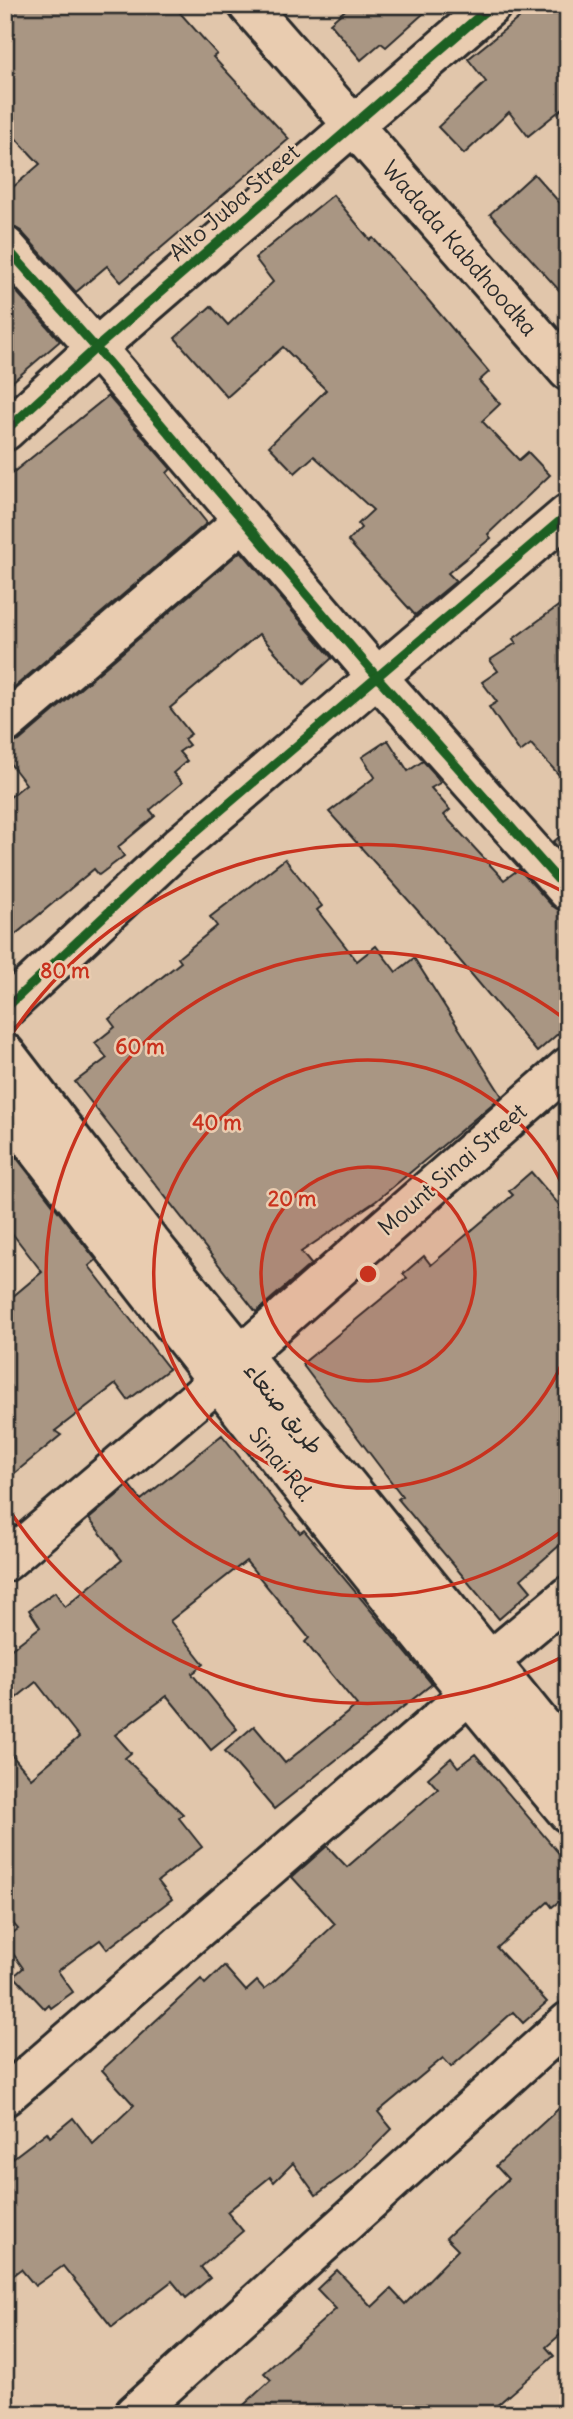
<svg xmlns="http://www.w3.org/2000/svg" width="573" height="2419" viewBox="0 0 573 2419" font-family="Delius,'Playpen Sans Arabic',sans-serif">
  <rect width="100%" height="100%" fill="#e1c6ab"/>
  <filter id="ink" filterUnits="userSpaceOnUse"><feTurbulence type="fractalNoise" baseFrequency=".0143" numOctaves="2"/><feDisplacementMap in="SourceGraphic" scale="14" xChannelSelector="R" yChannelSelector="G"/><feConvolveMatrix kernelMatrix="1 2 1 2 8 2 1 2 1" color-interpolation-filters="sRGB"/></filter>
  <g filter="url(#ink)">
    <g fill="#a99683" stroke="#2b2b2b" stroke-width="2">
      <path d="M 5,5 L 173,5 L 217,54 L 213,57 L 289,139 L 121,282 L 107,266 L 76,292 L 21,231 L 5,222 L 5,194 L 40,164 L 5,127 Z"/>
      <path d="M 351,5 L 433,5 L 386,47 L 381,43 L 361,60 L 330,23 Z"/>
      <path d="M 535,5 L 568,5 L 568,104 L 528,136 L 509,112 L 464,154 L 438,127 L 486,82 L 468,59 Z"/>
      <path d="M 534,174 L 568,212 L 568,300 L 490,214 Z"/>
      <path d="M 333,195 L 370,240 L 373,238 L 407,275 L 489,372 L 479,381 L 500,404 L 482,421 L 519,460 L 528,452 L 550,475 L 488,534 L 491,538 L 448,573 L 456,581 L 415,615 L 348,541 L 361,528 L 358,524 L 373,510 L 314,456 L 295,473 L 269,446 L 326,390 L 283,347 L 227,397 L 175,338 L 211,306 L 228,325 L 273,282 L 255,258 Z"/>
      <path d="M 7,281 L 60,341 L 5,388 L 5,283 Z"/>
      <path d="M 108,396 L 171,469 L 167,473 L 207,523 L 5,695 L 5,479 Z"/>
      <path d="M 241,551 L 332,658 L 304,684 L 259,634 L 170,708 L 191,734 L 184,739 L 189,745 L 179,752 L 187,761 L 173,773 L 182,783 L 150,810 L 155,816 L 118,847 L 124,856 L 99,875 L 94,869 L 5,943 L 5,801 L 26,784 L 5,757 L 5,745 L 19,741 Z"/>
      <path d="M 568,599 L 568,785 L 531,744 L 520,752 L 489,707 L 497,702 L 482,682 L 498,671 L 490,660 L 516,643 L 513,639 Z"/>
      <path d="M 388,740 L 408,771 L 423,761 L 434,773 L 440,783 L 431,788 L 450,810 L 444,815 L 504,880 L 519,869 L 552,906 L 568,912 L 568,1025 L 537,1052 L 419,912 L 329,812 L 375,777 L 362,757 Z"/>
      <path d="M 568,830 L 568,858 L 553,842 Z"/>
      <path d="M 285,859 L 322,906 L 317,910 L 357,961 L 376,946 L 396,972 L 414,958 L 502,1096 L 376,1201 L 301,1252 L 311,1264 L 256,1312 L 75,1082 L 107,1058 L 95,1043 L 115,1027 L 109,1019 L 181,962 L 178,958 L 217,926 L 210,917 Z"/>
      <path d="M 5,1143 L 96,1260 L 89,1266 L 169,1369 L 128,1400 L 116,1384 L 55,1431 L 61,1435 L 5,1481 L 5,1303 L 42,1272 L 5,1224 Z"/>
      <path d="M 531,1172 L 568,1215 L 568,1538 L 521,1579 L 531,1591 L 499,1619 L 398,1499 L 402,1496 L 302,1364 L 407,1278 L 403,1274 L 424,1256 L 431,1265 L 513,1195 L 509,1191 Z"/>
      <path d="M 222,1435 L 300,1533 L 304,1530 L 432,1684 L 274,1809 L 225,1751 L 254,1726 L 285,1763 L 357,1705 L 305,1642 L 309,1638 L 246,1561 L 170,1621 L 204,1664 L 192,1674 L 237,1729 L 211,1750 L 167,1696 L 115,1735 L 131,1753 L 125,1758 L 183,1814 L 179,1818 L 202,1847 L 158,1881 L 172,1899 L 107,1949 L 100,1940 L 58,1971 L 73,1992 L 51,2008 L 49,2005 L 45,2009 L 14,1976 L 23,1968 L 5,1942 L 5,1938 L 18,1929 L 5,1914 L 5,1747 L 31,1778 L 79,1737 L 36,1682 L 5,1707 L 5,1654 L 40,1627 L 29,1610 L 55,1592 L 65,1607 L 122,1560 L 89,1519 L 129,1485 L 141,1500 Z"/>
      <path d="M 475,1754 L 568,1864 L 568,1894 L 552,1907 L 548,1902 L 497,1948 L 547,2002 L 523,2023 L 513,2012 L 451,2067 L 443,2058 L 378,2112 L 392,2129 L 353,2168 L 316,2195 L 293,2163 L 274,2182 L 270,2177 L 227,2212 L 243,2231 L 201,2267 L 210,2278 L 186,2298 L 172,2281 L 112,2327 L 63,2266 L 35,2286 L 21,2269 L 5,2281 L 5,2164 L 47,2132 L 50,2137 L 73,2118 L 93,2144 L 134,2105 L 102,2070 L 201,1979 L 205,1984 L 224,1966 L 246,1991 L 257,1981 L 264,1989 L 272,1983 L 335,1924 L 292,1877 L 327,1846 L 347,1867 L 438,1789 L 428,1778 L 451,1758 L 458,1767 Z"/>
      <path d="M 568,2100 L 568,2328 L 546,2347 L 554,2356 L 487,2414 L 234,2414 L 271,2380 L 264,2373 L 336,2309 L 317,2289 L 337,2270 L 372,2307 L 391,2289 L 405,2304 L 458,2250 L 446,2238 L 508,2179 L 496,2166 Z"/>
    </g>
    <g fill="none" stroke-linecap="round" stroke-linejoin="round">
      <g stroke="#2b2b2b" stroke-width="44">
        <g id="minor">
          <path d="M 248,5 L 568,371"/>
          <path d="M 5,246 L 96,348 L 378,678 L 568,891"/>
          <path d="M 5,431 L 96,348 L 492,5"/>
          <path d="M 5,724 L 243,521"/>
          <path d="M 5,1009 L 179,846 L 568,514"/>
          <path d="M 241,1355 L 568,1067"/>
          <path d="M 5,1562 L 217,1382"/>
          <path d="M 489,1662 L 568,1596"/>
          <path d="M 5,2096 L 468,1695"/>
          <path d="M 134,2414 L 568,2022"/>
        </g>
      </g>
      <g stroke="#2b2b2b" stroke-width="44">
        <g id="major">
          <path d="M 5,1053 L 150,1242 L 568,1758"/>
          <path d="M 5,1107 C 189,1346 374,1583 568,1813"/>
        </g>
      </g>
      <use href="#minor" stroke="#e9ccb0" stroke-width="38"/>
      <use href="#major" stroke="#e9ccb0" stroke-width="38"/>
      <g stroke="#e9ccb0" stroke-width="13">
        <g id="cycleway">
          <path d="M 5,246 L 96,348 L 378,678 L 568,891"/>
          <path d="M 5,431 L 96,348 L 492,5"/>
          <path d="M 5,1009 L 179,846 L 568,514"/>
        </g>
      </g>
      <use href="#cycleway" stroke="#1b5e20" stroke-width="9"/>
    </g>
  </g>
  <circle cx="368" cy="1274" r="107" fill="#c8321e" fill-opacity=".12"/>
  <g fill="none" stroke="#c8321e" stroke-width="3.5">
    <circle cx="368" cy="1274" r="107"/>
    <path d="M567 1352A214 214 0 1 1 567 1196"/>
    <path d="M566 1528A322 322 0 1 1 566 1020"/>
    <path d="M566 1655A429 429 0 0 1 6 1505M6 1043A429 429 0 0 1 566 893"/>
  </g>
  <g text-anchor="middle" dominant-baseline="central" stroke-width="5" stroke-linejoin="round" paint-order="stroke">
    <g font-size="23" fill="#2b2b2b" stroke="#e9ccb0">
      <text transform="translate(234 202) rotate(-41)">Alto Juba Street</text>
      <text transform="translate(460 248) rotate(49)">Wadada Kabdhoodka</text>
      <text transform="translate(452 1169) rotate(-41)">Mount Sinai Street</text>
      <text transform="translate(284 1408) rotate(51)">طريق صنعاء</text>
      <text transform="translate(282 1464) rotate(51)">Sinai Rd.</text>
    </g>
  </g>
  <circle cx="368" cy="1274" r="10" fill="#c8321e" stroke="#e9ccb0" stroke-width="3.5"/>
  <g font-size="21" text-anchor="middle" font-weight="bold" fill="#c8321e" stroke="#e9ccb0" stroke-width="5" stroke-linejoin="round" paint-order="stroke">
    <text x="65" y="978">80 m</text>
    <text x="140" y="1054">60 m</text>
    <text x="217" y="1130">40 m</text>
    <text x="292" y="1206">20 m</text>
  </g>
  <rect width="573" height="2419" fill="none" stroke="#e9ccb0" stroke-width="28"/>
  <rect x="14" y="14" width="545" height="2391" fill="none" stroke="#2b2b2b" stroke-width="2.5" filter="url(#ink)"/>
</svg>
